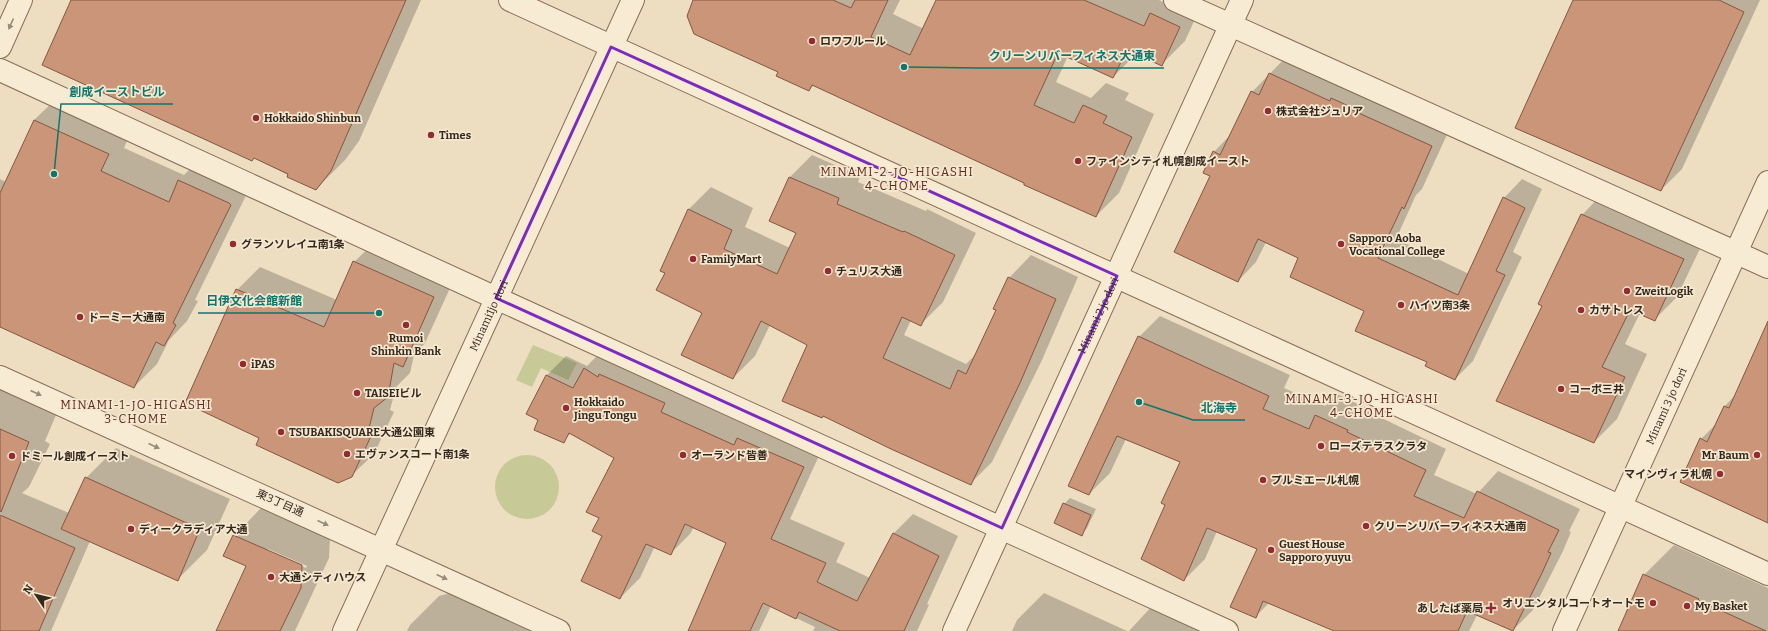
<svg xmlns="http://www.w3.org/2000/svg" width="1768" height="631" viewBox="0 0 1768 631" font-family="Bitter,'Noto Sans JP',serif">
  <rect width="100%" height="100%" fill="#edddc1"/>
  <g fill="#c7ca96">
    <path d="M 533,345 L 577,363 L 568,380 L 541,368 L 532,387 L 516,380 Z"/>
    <circle cx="527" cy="487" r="32"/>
  </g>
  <g fill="#0003" fill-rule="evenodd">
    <path d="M 72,0 L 421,0 L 359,141 L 345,160 L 316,189 L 254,158 Z"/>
    <path d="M 694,0 L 900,0 L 893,14 L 924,29 L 937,0 L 1159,0 L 1163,2 L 1165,0 L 1202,4 L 1185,41 L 1162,64 L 1136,54 L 1113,77 L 1068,56 L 1056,82 L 1091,98 L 1106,83 L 1129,93 L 1125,100 L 1154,114 L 1119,193 L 1096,216 L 814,85 L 809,90 L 779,72 Z"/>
    <path d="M 1574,0 L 1760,0 L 1682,169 L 1661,190 Z"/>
    <path d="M 1288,55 L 1450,128 L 1422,189 L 1416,195 L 1396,239 L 1469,274 L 1504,198 L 1522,179 L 1542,189 L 1513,252 L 1522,257 L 1473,361 L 1455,379 L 1428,361 L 1299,258 L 1266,242 L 1256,262 L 1238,281 L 1211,176 L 1214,152 L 1231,134 L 1252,92 Z"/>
    <path d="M 58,97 L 131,131 L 124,148 L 184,175 L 202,157 L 253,181 L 195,300 L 198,301 L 187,321 L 169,340 L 157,364 L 134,387 L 0,323 L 0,179 L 6,182 L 34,120 Z"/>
    <path d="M 812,155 L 860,176 L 858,182 L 926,211 L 927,209 L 976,233 L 943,302 L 921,324 L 911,320 L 904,335 L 966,364 L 977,353 L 997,310 L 1009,278 L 1031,255 L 1078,277 L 1042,360 L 992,462 L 970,484 L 809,344 L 770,325 L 755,356 L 733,378 L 703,312 L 666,272 L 662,270 L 689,209 L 711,187 L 753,208 L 745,227 L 790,248 L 797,232 L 770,221 L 790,177 Z"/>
    <path d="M 1605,191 L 1706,236 L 1677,297 L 1654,320 L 1640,313 L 1625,344 L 1647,354 L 1617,419 L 1594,442 L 1582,215 Z"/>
    <path d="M 377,240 L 456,275 L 425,343 L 414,355 L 410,373 L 396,387 L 390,410 L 394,412 L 374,454 L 351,476 L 260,438 L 237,290 L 260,267 L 337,300 L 354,262 Z"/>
    <path d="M 1160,316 L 1290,375 L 1284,388 L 1325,406 L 1337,394 L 1368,409 L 1367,411 L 1446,449 L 1434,475 L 1477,494 L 1498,471 L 1580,509 L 1569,531 L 1571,532 L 1563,551 L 1533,610 L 1512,631 L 1477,615 L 1469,631 L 1337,631 L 1270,602 L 1256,616 L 1258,549 L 1217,531 L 1205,559 L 1184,580 L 1166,504 L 1181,462 L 1126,439 L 1110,473 L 1089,494 L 1139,337 Z"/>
    <path d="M 1768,323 L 1768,522 L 1701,439 L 1717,423 L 1725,406 L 1736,394 Z"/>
    <path d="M 604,349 L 823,447 L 790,519 L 845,543 L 836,562 L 870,578 L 893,534 L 913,514 L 958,536 L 927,604 L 929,605 L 917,631 L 813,631 L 815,627 L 771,606 L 759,631 L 689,631 L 728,543 L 694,527 L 690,534 L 670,554 L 655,546 L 640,578 L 620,598 L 603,536 L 600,518 L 615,458 L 571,433 L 563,441 L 540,419 L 547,375 L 566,356 L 587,366 Z"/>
    <path d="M 0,389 L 56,415 L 45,441 L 50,444 L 29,487 L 22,493 L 69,513 L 86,478 L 116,448 L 230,499 L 207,550 L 177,580 L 90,541 L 51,631 L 0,631 L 0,519 L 2,515 L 0,514 Z"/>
    <path d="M 1070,498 L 1096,509 L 1087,528 L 1081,534 L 1064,504 Z"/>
    <path d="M 262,507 L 330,537 L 329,558 L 295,631 L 217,631 L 247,566 L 234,536 ZM 268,549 L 307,566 L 306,568 L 268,551 Z"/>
    <path d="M 1674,545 L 1768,588 L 1768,631 L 1633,631 L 1644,575 Z"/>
    <path d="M 454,592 L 542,631 L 407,631 L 410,625 L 439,596 Z"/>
    <path d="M 1044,593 L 1127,631 L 1012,631 L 1017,620 Z"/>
    <path d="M 1153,605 L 1217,631 L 1129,631 Z"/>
  </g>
  <g fill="#ca9578" stroke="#845740">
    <path d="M 71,0 L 406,0 L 331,171 L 316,190 L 287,177 L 288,174 L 254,158 L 252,161 L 42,65 Z"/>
    <path d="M 693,0 L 833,0 L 851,8 L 855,0 L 888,0 L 871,37 L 910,55 L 936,0 L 1084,0 L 1144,26 L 1150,13 L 1180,27 L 1162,66 L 1127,50 L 1113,78 L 1058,53 L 1034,105 L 1074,123 L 1083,105 L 1107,116 L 1103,123 L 1132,137 L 1096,217 L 1024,185 L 1024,183 L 812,85 L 809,91 L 776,76 L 778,72 L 694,34 L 687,16 Z"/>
    <path d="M 1573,0 L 1719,0 L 1744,12 L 1661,191 L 1515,128 Z"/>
    <path d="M 1269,73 L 1330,101 L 1331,98 L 1353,108 L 1352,110 L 1432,146 L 1404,209 L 1402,207 L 1378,258 L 1458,295 L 1503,197 L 1525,208 L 1496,271 L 1505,275 L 1455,380 L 1425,366 L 1427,362 L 1355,331 L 1364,311 L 1290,277 L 1298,258 L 1258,239 L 1238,282 L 1174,252 L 1210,176 L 1203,173 L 1213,151 L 1220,155 L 1251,91 L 1259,95 Z"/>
    <path d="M 34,120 L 109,154 L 101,171 L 169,202 L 178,180 L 229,203 L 231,205 L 173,323 L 176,325 L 164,346 L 156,342 L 134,388 L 0,327 L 0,193 Z"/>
    <path d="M 789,177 L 839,198 L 837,204 L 903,232 L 904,231 L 955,255 L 921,326 L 902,317 L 883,358 L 950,389 L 958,370 L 966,374 L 996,310 L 993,309 L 1008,277 L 1056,299 L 1020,383 L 971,485 L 891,449 L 823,416 L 822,418 L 782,401 L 807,345 L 761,321 L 733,379 L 681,355 L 702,313 L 656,290 L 665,273 L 660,271 L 688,209 L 732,230 L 724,249 L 777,274 L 796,233 L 769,221 Z"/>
    <path d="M 1581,214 L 1684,259 L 1655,321 L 1630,310 L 1602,367 L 1625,377 L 1594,443 L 1496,401 L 1542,306 L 1538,304 Z"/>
    <path d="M 353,261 L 434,297 L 403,367 L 394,363 L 388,397 L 374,408 L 368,432 L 372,434 L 352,477 L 338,483 L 256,445 L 259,438 L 185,403 L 236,289 L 324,327 Z"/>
    <path d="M 1768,321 L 1768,523 L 1680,482 L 1700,438 L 1707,442 L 1724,406 L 1729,408 Z"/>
    <path d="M 1138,336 L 1269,396 L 1263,409 L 1309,429 L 1315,415 L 1348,430 L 1347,432 L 1426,470 L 1414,496 L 1464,518 L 1477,491 L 1559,530 L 1548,552 L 1551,553 L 1542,573 L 1513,631 L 1467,611 L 1458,631 L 1334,631 L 1263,601 L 1256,618 L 1230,607 L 1257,549 L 1207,528 L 1184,581 L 1141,559 L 1165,505 L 1161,503 L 1180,462 L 1117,436 L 1089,495 L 1068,486 Z"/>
    <path d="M 584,368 L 598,377 L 599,374 L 665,403 L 661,412 L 734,445 L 737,438 L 804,467 L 771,539 L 826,563 L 817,582 L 857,601 L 893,533 L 939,556 L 904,631 L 840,631 L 799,612 L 796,619 L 763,603 L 750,631 L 688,631 L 726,543 L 685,524 L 671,555 L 646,544 L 620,599 L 581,581 L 602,536 L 592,531 L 599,518 L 586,512 L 614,458 L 569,433 L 564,443 L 534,430 L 538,420 L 526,414 L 546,375 L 573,388 Z"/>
    <path d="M 0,429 L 29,442 L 1,512 L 0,511 Z"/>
    <path d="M 85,477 L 200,529 L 178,581 L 61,529 Z"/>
    <path d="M 1063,503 L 1091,515 L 1082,536 L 1054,523 Z"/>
    <path d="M 0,515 L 75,548 L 39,631 L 0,631 Z"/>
    <path d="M 233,535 L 302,565 L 301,588 L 280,631 L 216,631 L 246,566 L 223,556 Z"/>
    <path d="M 1643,574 L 1699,599 L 1698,600 L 1766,631 L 1618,631 Z"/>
  </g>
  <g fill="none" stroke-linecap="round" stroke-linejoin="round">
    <g stroke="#866e59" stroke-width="24">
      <g id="minor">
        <path d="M 1175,0 L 1768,267"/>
        <path d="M 0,70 L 496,298 L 1227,631"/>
      </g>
    </g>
    <g stroke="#866e59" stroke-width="24">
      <g id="tertiary">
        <path d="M 510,0 L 1768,574"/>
        <path d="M 0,47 L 21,0"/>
        <path d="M 0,377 L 559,631"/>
        <path id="s1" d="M 344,631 L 633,0"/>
        <path id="s2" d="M 954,631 L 1242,0"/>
        <path id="s3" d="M 1564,631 L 1768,182"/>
      </g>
    </g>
    <use href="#minor" stroke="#f8ebd4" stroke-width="22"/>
    <use href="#tertiary" stroke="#f8ebd4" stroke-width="22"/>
  </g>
  <defs><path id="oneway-solid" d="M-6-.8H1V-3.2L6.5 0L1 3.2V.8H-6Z"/></defs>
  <g fill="#978a78">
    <use href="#oneway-solid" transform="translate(11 24) rotate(114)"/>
    <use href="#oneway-solid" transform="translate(36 393) rotate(24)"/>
    <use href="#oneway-solid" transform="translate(154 446) rotate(24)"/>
    <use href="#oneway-solid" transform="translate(323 523) rotate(24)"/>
    <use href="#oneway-solid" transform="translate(442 577) rotate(25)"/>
  </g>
  <path fill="none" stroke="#7b2cbf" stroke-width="3" stroke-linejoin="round" d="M 611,47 L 1117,276 L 1002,528 L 496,298 Z"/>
  <g fill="#932b31" stroke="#f4e8d1" stroke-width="1.5">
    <circle cx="812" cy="41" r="4"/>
    <circle cx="1268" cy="111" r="4"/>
    <circle cx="256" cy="118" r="4"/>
    <circle cx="431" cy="135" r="4"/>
    <circle cx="1078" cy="161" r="4"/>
    <circle cx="233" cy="244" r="4"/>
    <circle cx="1341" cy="244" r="4"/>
    <circle cx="693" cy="259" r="4"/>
    <circle cx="828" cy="271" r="4"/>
    <circle cx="1627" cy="291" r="4"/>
    <circle cx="1401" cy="305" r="4"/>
    <circle cx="1581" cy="310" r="4"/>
    <circle cx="80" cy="317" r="4"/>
    <circle cx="406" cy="325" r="4"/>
    <circle cx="243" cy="364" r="4"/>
    <circle cx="1561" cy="389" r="4"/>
    <circle cx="357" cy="393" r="4"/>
    <circle cx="566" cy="408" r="4"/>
    <circle cx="281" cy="432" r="4"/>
    <circle cx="1321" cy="446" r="4"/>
    <circle cx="347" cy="454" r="4"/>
    <circle cx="683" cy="455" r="4"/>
    <circle cx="1757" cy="455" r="4"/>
    <circle cx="12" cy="456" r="4"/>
    <circle cx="1720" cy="474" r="4"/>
    <circle cx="1263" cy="480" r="4"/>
    <circle cx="1366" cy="526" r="4"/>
    <circle cx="131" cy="529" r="4"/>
    <circle cx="1271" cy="550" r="4"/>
    <circle cx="271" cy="577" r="4"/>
    <circle cx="1653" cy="603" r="4"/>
    <circle cx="1687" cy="606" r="4"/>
    <path d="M1489 602h4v4h4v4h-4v4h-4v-4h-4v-4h4z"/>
  </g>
  <g text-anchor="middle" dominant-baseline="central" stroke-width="3.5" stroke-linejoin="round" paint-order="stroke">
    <g font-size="11" font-weight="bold" fill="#36281d" stroke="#f4e8d1" text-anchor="start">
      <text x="820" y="41">ロワフルール</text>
      <text x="1276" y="111">株式会社ジュリア</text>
      <text x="264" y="118">Hokkaido Shinbun</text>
      <text x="439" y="135">Times</text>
      <text x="1086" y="161">ファインシティ札幌創成イースト</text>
      <text x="1349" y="238">Sapporo Aoba<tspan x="1349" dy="13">Vocational College</tspan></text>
      <text x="241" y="244">グランソレイユ南1条</text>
      <text x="701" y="259">FamilyMart</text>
      <text x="836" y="271">チュリス大通</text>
      <text x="1635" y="291">ZweitLogik</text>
      <text x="1409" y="305">ハイツ南3条</text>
      <text x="1589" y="310">カサトレス</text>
      <text x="88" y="317">ドーミー大通南</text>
      <text x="406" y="338" text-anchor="middle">Rumoi<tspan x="406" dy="13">Shinkin Bank</tspan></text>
      <text x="251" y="364">iPAS</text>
      <text x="1569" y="389">コーポ三井</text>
      <text x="365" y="393">TAISEIビル</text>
      <text x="574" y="402">Hokkaido<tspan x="574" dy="13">Jingu Tongu</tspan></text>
      <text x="289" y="432">TSUBAKISQUARE大通公園東</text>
      <text x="1329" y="446">ローズテラスクラタ</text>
      <text x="355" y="454">エヴァンスコート南1条</text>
      <text x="691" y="455">オーランド皆善</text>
      <text x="1749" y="455" text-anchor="end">Mr Baum</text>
      <text x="20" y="456">ドミール創成イースト</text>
      <text x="1712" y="474" text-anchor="end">マインヴィラ札幌</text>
      <text x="1271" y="480">プルミエール札幌</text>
      <text x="1374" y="526">クリーンリバーフィネス大通南</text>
      <text x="139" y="529">ディークラディア大通</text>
      <text x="1279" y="544">Guest House<tspan x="1279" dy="13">Sapporo yuyu</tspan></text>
      <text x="279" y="577">大通シティハウス</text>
      <text x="1645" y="603" text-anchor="end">オリエンタルコートオートモ</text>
      <text x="1695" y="606">My Basket</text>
      <text x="1483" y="608" text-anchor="end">あしたば薬局</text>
    </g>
    <g font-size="11" fill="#36281d" stroke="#f4e8d1">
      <text stroke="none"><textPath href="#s1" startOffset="347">Minami1jo dori</textPath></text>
      <text stroke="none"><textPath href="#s2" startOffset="347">Minami 2 jo dori</textPath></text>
      <text stroke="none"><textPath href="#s3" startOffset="247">Minami 3 jo dori</textPath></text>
      <text transform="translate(280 503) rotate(24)">東3丁目通</text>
    </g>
    <g font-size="12" letter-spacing="1" fill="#61281e" stroke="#f4e8d1">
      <text x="897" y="172">MINAMI-2-JO-HIGASHI<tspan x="897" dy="14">4-CHOME</tspan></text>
      <text x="1362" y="399">MINAMI-3-JO-HIGASHI<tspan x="1362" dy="14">4-CHOME</tspan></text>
      <text x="136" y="405">MINAMI-1-JO-HIGASHI<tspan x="136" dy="14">3-CHOME</tspan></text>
    </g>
  </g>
  <path fill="none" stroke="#0f766e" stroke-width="1.5" d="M904 67L980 68H1164M54 174L61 104H173M379 313L310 313H198M1139 402L1193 420H1245"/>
  <g fill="#0f766e" stroke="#f4e8d1" stroke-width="1.5">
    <circle cx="904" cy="67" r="4"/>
    <circle cx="54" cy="174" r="4"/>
    <circle cx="379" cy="313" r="4"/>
    <circle cx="1139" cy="402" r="4"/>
  </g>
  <g font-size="12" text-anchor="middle" font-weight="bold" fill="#0f766e" stroke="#f4e8d1" stroke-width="3.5" stroke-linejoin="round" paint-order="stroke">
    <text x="1072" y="60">クリーンリバーフィネス大通東</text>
    <text x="117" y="96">創成イーストビル</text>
    <text x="254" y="305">日伊文化会館新館</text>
    <text x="1219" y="412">北海寺</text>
  </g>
  <g transform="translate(36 595) rotate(305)" stroke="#f4e8d1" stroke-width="3" paint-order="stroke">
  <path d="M0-3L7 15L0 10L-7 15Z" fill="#36281d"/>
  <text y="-6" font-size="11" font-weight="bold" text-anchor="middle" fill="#36281d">N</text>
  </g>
</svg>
